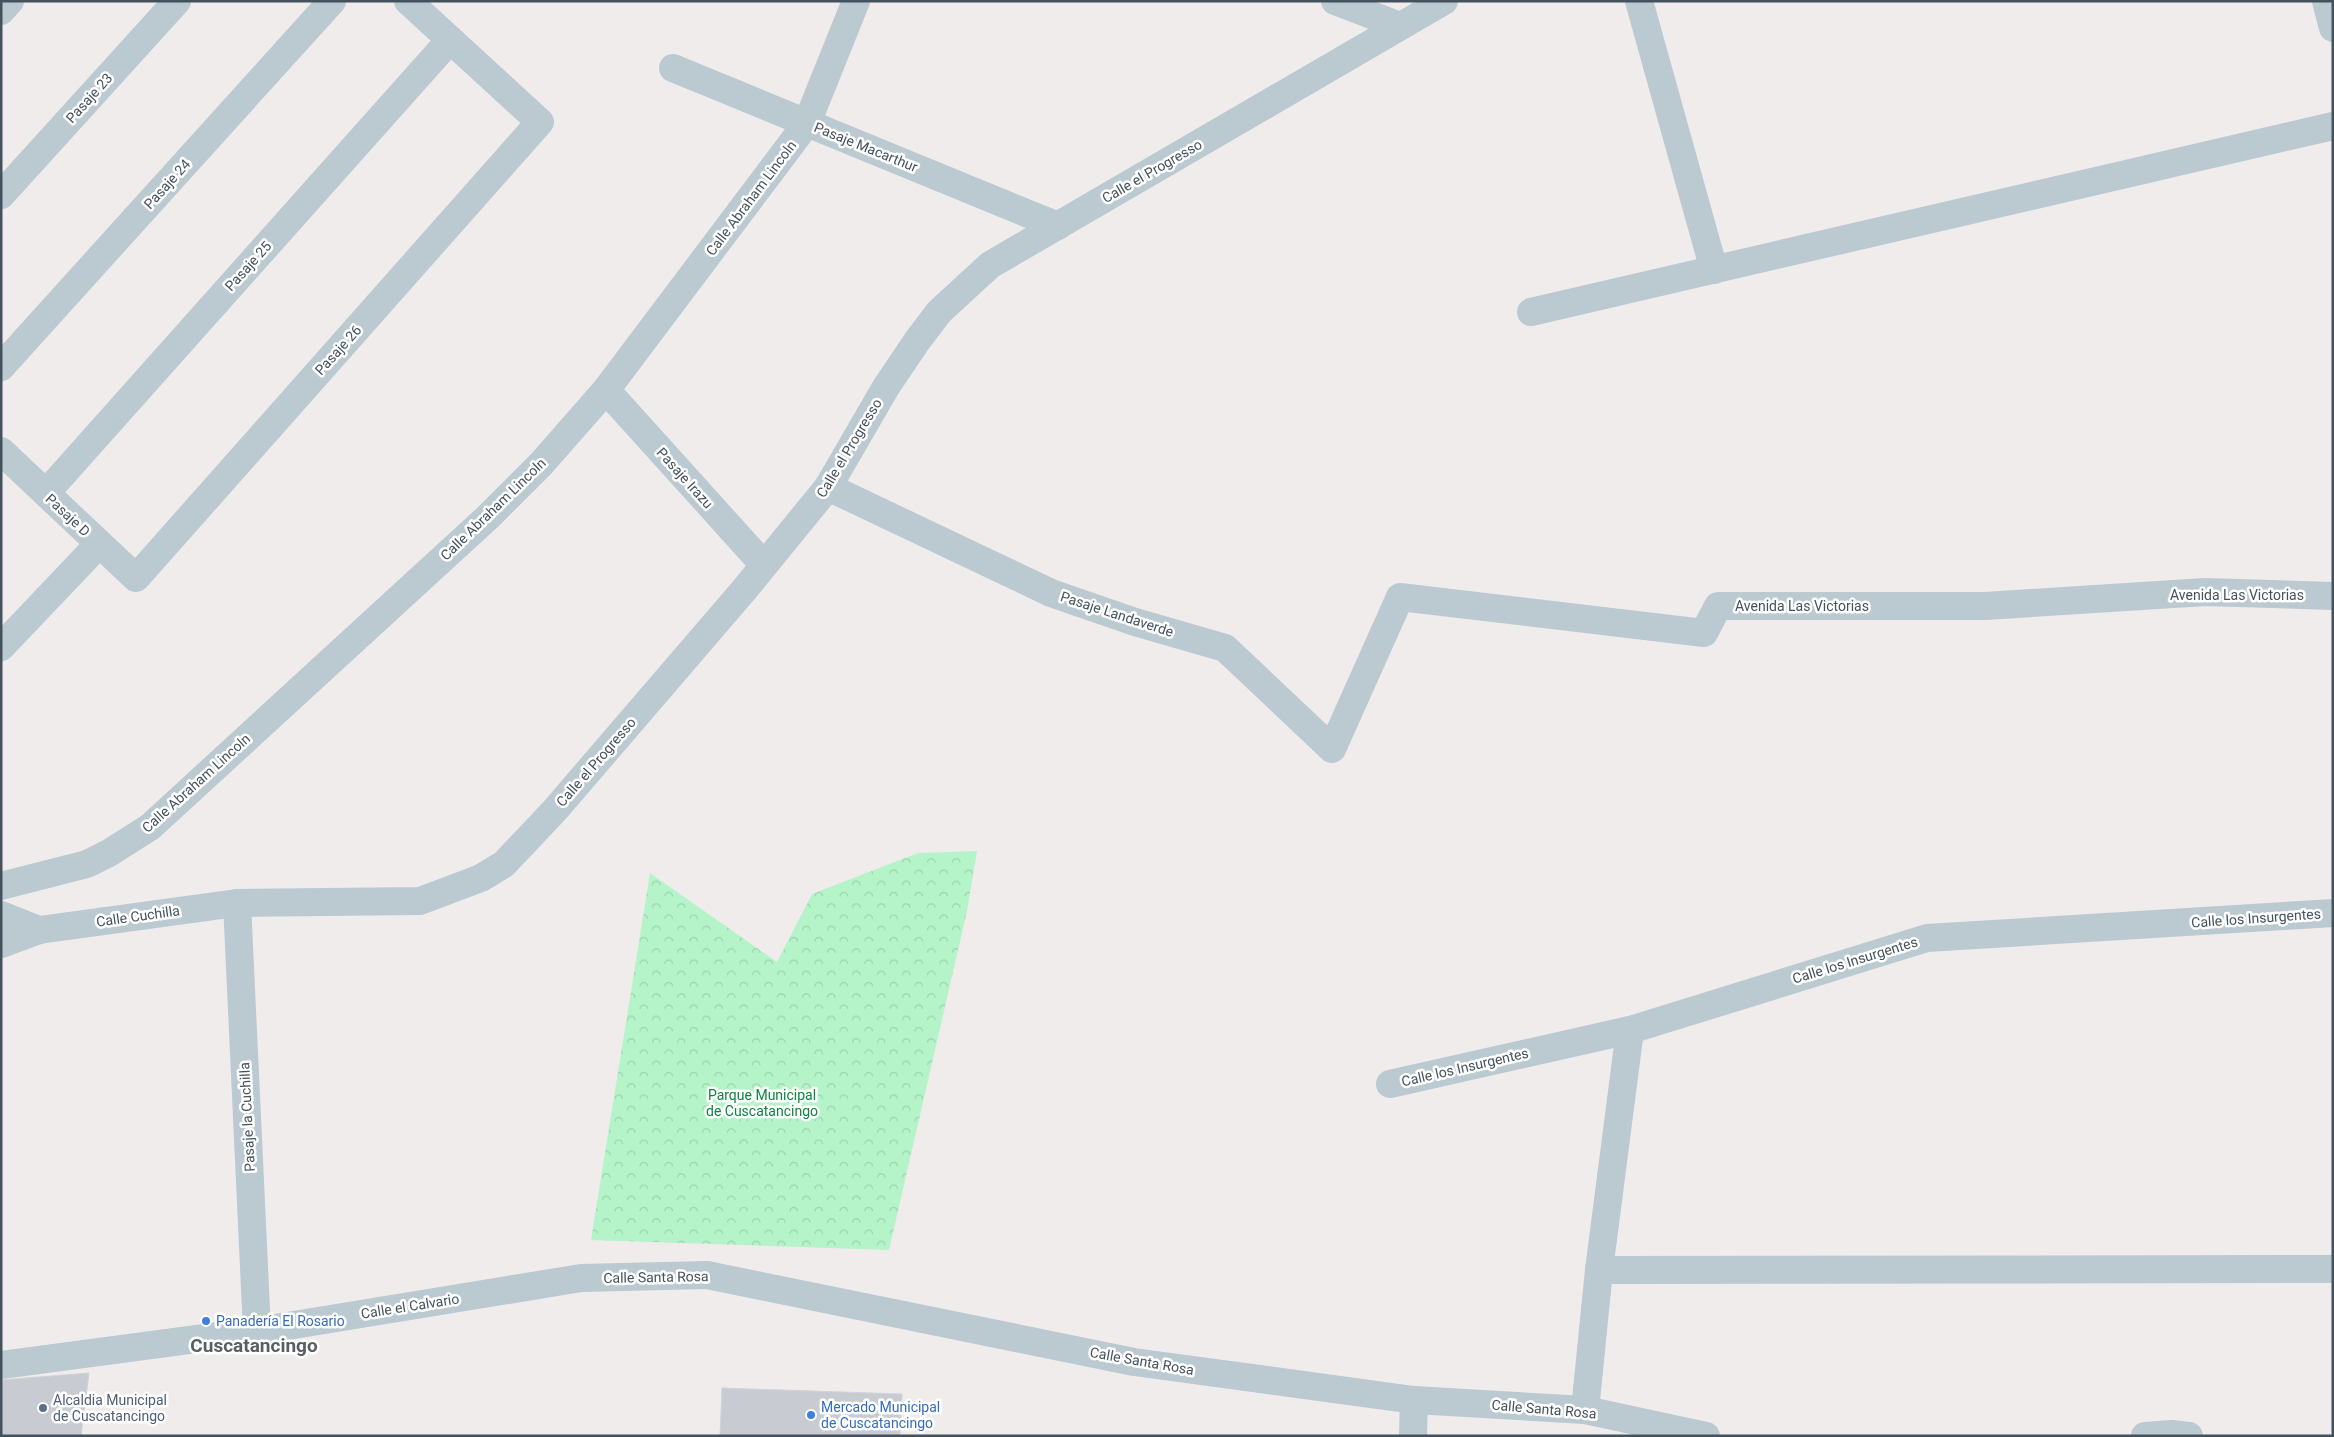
<svg xmlns="http://www.w3.org/2000/svg" width="2334" height="1437" viewBox="0 0 2334 1437" font-family="Roboto,sans-serif">
  <defs>
    <pattern id="park-crowns" width="20" height="18" patternUnits="userSpaceOnUse" patternTransform="scale(1.25)"><rect width="20" height="18" fill="#b4f4c8"/><path d="M2 6a3 3 0 1 1 6 0M12 15a3 3 0 1 1 6 0" fill="none" stroke="#9cd3ae"/></pattern>
  </defs>
  <rect width="100%" height="100%" fill="#f0ecec"/>
  <path fill="url(#park-crowns)" d="M 977,851 L 967,911 L 889,1250 L 591,1240 L 650,873 L 777,962 L 812,894 L 918,853 Z"/>
  <g fill="#c8ccd2" stroke="#d0d3d9">
    <path d="M 89,1373 L 81,1436 L 1,1436 L 1,1380 Z"/>
    <path d="M 722,1388 L 902,1394 L 900,1436 L 720,1436 Z"/>
  </g>
  <g fill="none" stroke-linecap="round" stroke-linejoin="round">
    <g stroke="#bbc9d1" stroke-width="28">
      <path d="M 1335,1 L 1400,26"/>
      <path d="M 1639,1 L 1714,270"/>
      <path d="M 2326,1 L 2333,28"/>
      <path d="M 1,11 L 10,1"/>
      <path d="M 673,68 L 1058,226"/>
      <path d="M 1,195 L 177,1"/>
      <path d="M 1531,312 L 2333,126"/>
      <path d="M 1,367 L 332,1"/>
      <path d="M 606,390 L 764,565"/>
      <path d="M 1,451 L 136,578 L 540,122 L 408,1"/>
      <path d="M 828,487 L 1051,593 L 1135,622 L 1225,648 L 1332,749 L 1400,597 L 1704,633 L 1718,606 L 1985,606 L 2205,592 L 2333,596"/>
      <path d="M 46,493 L 450,40"/>
      <path d="M 1,647 L 99,544"/>
      <path d="M 1,886 L 87,864 L 109,853 L 150,827 L 488,517 L 541,464 L 606,390 L 807,123 L 856,1"/>
      <path d="M 237,903 L 257,1331"/>
      <path d="M 1,915 L 39,930 L 237,903 L 420,901 L 481,878 L 504,864 L 555,810 L 744,590 L 828,487 L 886,387 L 917,341 L 939,312 L 990,265 L 1444,1"/>
      <path d="M 1,944 L 39,930"/>
      <path d="M 1390,1084 L 1630,1030 L 1927,938 L 2333,913"/>
      <path d="M 1599,1270 L 2333,1269"/>
      <path d="M 1,1365 L 257,1331 L 581,1278 L 707,1275 L 1134,1362 L 1414,1400 L 1585,1410 L 1706,1436"/>
      <path d="M 1585,1410 L 1599,1270 L 1630,1030"/>
      <path d="M 1413,1436 L 1414,1400"/>
      <path d="M 2145,1436 L 2172,1434 L 2189,1436"/>
    </g>
  </g>
  <g fill="#3f7fe0" stroke="#fff" stroke-width="2">
    <circle cx="206" cy="1321" r="5"/>
    <circle cx="811" cy="1415" r="5"/>
  </g>
  <circle fill="#5c6f8a" stroke="#fff" stroke-width="2" cx="43" cy="1408" r="5"/>
  <g text-anchor="middle" dominant-baseline="central" stroke-width="5" stroke-linejoin="round" paint-order="stroke">
    <g font-size="14" fill="#43525c" stroke="#fff">
      <text transform="translate(89 98) rotate(-48)">Pasaje 23</text>
      <text transform="translate(866 147) rotate(22)">Pasaje Macarthur</text>
      <text transform="translate(1152 171) rotate(-30)">Calle el Progresso</text>
      <text transform="translate(167 184) rotate(-48)">Pasaje 24</text>
      <text transform="translate(751 198) rotate(-53)">Calle Abraham Lincoln</text>
      <text transform="translate(248 266) rotate(-48)">Pasaje 25</text>
      <text transform="translate(338 350) rotate(-48)">Pasaje 26</text>
      <text transform="translate(849 448) rotate(-59)">Calle el Progresso</text>
      <text transform="translate(685 478) rotate(48)">Pasaje Irazu</text>
      <text transform="translate(493 509) rotate(-44)">Calle Abraham Lincoln</text>
      <text transform="translate(68 515) rotate(43)">Pasaje D</text>
      <text x="2237" y="595">Avenida Las Victorias</text>
      <text x="1802" y="606">Avenida Las Victorias</text>
      <text transform="translate(1117 614) rotate(18)">Pasaje Landaverde</text>
      <text transform="translate(596 762) rotate(-49)">Calle el Progresso</text>
      <text transform="translate(196 783) rotate(-42)">Calle Abraham Lincoln</text>
      <text transform="translate(138 916) rotate(-8)">Calle Cuchilla</text>
      <text transform="translate(2256 918) rotate(-4)">Calle los Insurgentes</text>
      <text transform="translate(1855 960) rotate(-17)">Calle los Insurgentes</text>
      <text transform="translate(1465 1067) rotate(-13)">Calle los Insurgentes</text>
      <text transform="translate(247 1117) rotate(-93)">Pasaje la Cuchilla</text>
      <text transform="translate(656 1277) rotate(-1)">Calle Santa Rosa</text>
      <text transform="translate(410 1306) rotate(-9)">Calle el Calvario</text>
      <text transform="translate(1142 1361) rotate(10)">Calle Santa Rosa</text>
      <text transform="translate(1544 1409) rotate(5)">Calle Santa Rosa</text>
    </g>
    <g font-size="14" fill="#0b863f" stroke="#fff">
      <text x="762" y="1095">Parque Municipal<tspan x="762" dy="16">de Cuscatancingo</tspan></text>
    </g>
    <g font-size="14" fill="#366cbe" stroke="#fff" text-anchor="start">
      <text x="216" y="1321">Panadería El Rosario</text>
      <text x="821" y="1407">Mercado Municipal<tspan x="821" dy="16">de Cuscatancingo</tspan></text>
    </g>
    <g font-size="14" fill="#4e5e75" stroke="#fff" text-anchor="start">
      <text x="53" y="1400">Alcaldia Municipal<tspan x="53" dy="16">de Cuscatancingo</tspan></text>
    </g>
    <g font-size="19" font-weight="bold" fill="#585e63" stroke="#fff">
      <text x="254" y="1345">Cuscatancingo</text>
    </g>
  </g>
  <rect width="2334" height="1437" fill="none" stroke="#43525c" stroke-width="5"/>
</svg>
